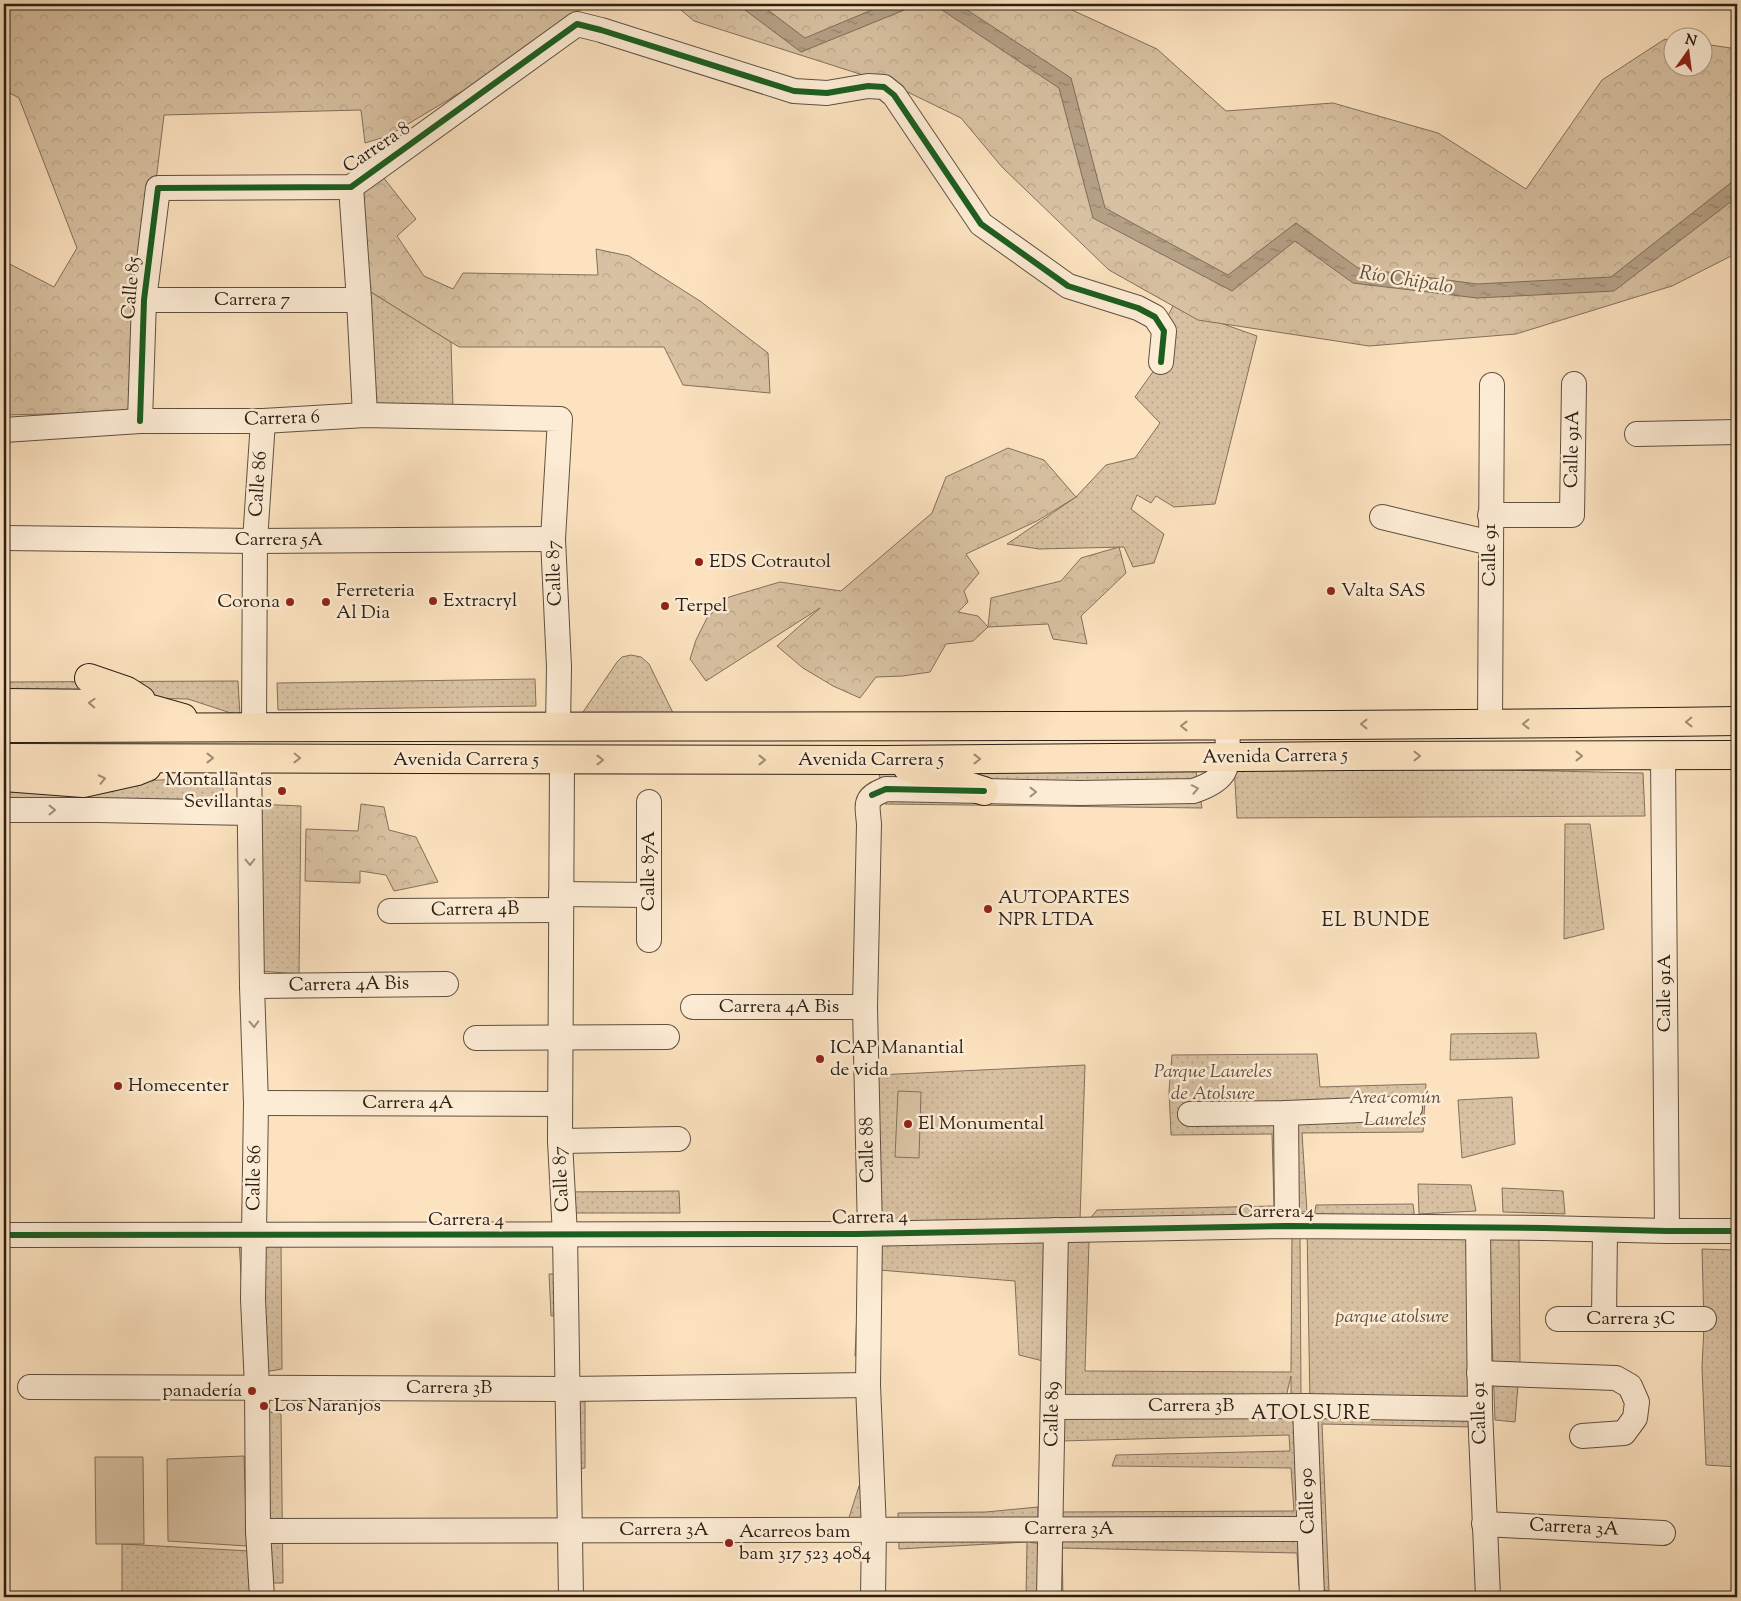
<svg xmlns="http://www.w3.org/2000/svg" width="1741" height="1601" viewBox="0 0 1741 1601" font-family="'Sorts Mill Goudy',serif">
  <defs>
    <pattern id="green-dots" width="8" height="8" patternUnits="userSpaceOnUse" patternTransform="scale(1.25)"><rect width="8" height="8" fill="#d8c1a2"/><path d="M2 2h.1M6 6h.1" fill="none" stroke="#baa68b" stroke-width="1.8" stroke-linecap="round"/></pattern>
    <pattern id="forest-crowns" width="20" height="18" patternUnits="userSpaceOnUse" patternTransform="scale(1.25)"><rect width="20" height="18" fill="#d8c1a2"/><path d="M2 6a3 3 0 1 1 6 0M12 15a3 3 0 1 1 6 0" fill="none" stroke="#baa68b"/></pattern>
    <pattern id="water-ripples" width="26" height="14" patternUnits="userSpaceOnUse" patternTransform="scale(1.25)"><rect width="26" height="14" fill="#b5a086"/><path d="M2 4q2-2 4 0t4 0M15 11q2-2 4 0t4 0" fill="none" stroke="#93826d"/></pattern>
  </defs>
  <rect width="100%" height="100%" fill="#fce2bf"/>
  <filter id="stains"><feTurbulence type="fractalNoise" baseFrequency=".004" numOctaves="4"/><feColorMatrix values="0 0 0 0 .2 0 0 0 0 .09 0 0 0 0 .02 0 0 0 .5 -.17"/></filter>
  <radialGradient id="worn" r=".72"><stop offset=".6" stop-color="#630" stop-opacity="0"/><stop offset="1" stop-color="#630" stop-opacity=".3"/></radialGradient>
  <g fill="url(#green-dots)" stroke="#82705c">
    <path d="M 363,287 L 451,342 L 453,407 L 370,404 Z"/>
    <path d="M 1173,306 L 1257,336 L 1215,504 L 1174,507 L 1156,496 L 1151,503 L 1137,495 L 1131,509 L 1164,534 L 1154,563 L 1133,567 L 1124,547 L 1039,549 L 1007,544 L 1076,497 L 1106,465 L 1135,458 L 1160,423 L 1135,397 L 1157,366 L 1160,331 Z"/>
    <path d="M 631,655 L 641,657 L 649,664 L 676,719 L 581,715 L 617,662 L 622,657 Z"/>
    <path d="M 535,679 L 536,706 L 278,710 L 277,683 Z"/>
    <path d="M 238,681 L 240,716 L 188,699 L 4,695 L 4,682 Z"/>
    <path d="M 1234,764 L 1643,773 L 1645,816 L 1237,818 Z"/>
    <path d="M 1195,766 L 1202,808 L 885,804 L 879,773 Z"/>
    <path d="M 221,778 L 226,806 L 4,802 L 4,785 Z"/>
    <path d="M 255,804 L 301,806 L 299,974 L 260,971 Z"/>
    <path d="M 1565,824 L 1590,824 L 1604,929 L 1564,939 Z"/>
    <path d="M 1536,1033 L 1539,1058 L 1450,1060 L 1451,1034 Z"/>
    <path d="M 1317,1054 L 1320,1087 L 1426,1084 L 1423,1132 L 1302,1133 L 1307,1212 L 1280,1211 L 1283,1238 L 1089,1241 L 1085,1371 L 1291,1372 L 1292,1232 L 1300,1234 L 1301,1396 L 1291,1394 L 1291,1376 L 1286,1397 L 1063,1397 L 1063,1240 L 1074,1238 L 1097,1210 L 1274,1206 L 1272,1134 L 1171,1135 L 1169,1091 L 1172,1055 Z"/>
    <path d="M 1085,1065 L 1080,1220 L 881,1224 L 877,1075 Z"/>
    <path d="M 1512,1097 L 1515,1144 L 1462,1158 L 1458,1100 Z"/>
    <path d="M 1418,1184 L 1471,1185 L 1476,1211 L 1419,1214 Z"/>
    <path d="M 1502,1188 L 1563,1191 L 1565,1214 L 1503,1212 Z"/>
    <path d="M 679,1191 L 680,1213 L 561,1213 L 560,1192 Z"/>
    <path d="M 1413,1204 L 1415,1220 L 1314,1217 L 1316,1205 Z"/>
    <path d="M 1307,1228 L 1476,1230 L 1477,1407 L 1310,1404 Z"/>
    <path d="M 1488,1228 L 1519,1240 L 1520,1360 L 1515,1422 L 1495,1420 Z"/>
    <path d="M 883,1233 L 1044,1239 L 1047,1362 L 1019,1355 L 1015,1281 L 879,1270 L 878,1351 L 855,1356 L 859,1268 Z"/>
    <path d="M 239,1241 L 281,1243 L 282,1369 L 247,1375 Z"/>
    <path d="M 1702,1249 L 1737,1250 L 1737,1467 L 1706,1465 L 1702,1367 L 1704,1326 Z"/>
    <path d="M 549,1274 L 563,1274 L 561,1315 L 551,1316 Z"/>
    <path d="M 585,1400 L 585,1468 L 570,1470 L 572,1401 Z"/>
    <path d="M 265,1411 L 281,1414 L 283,1583 L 270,1583 Z"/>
    <path d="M 1063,1414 L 1471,1415 L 1474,1427 L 1322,1424 L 1329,1591 L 1299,1586 L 1297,1553 L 1062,1548 L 1063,1597 L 1026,1597 L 1027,1542 L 899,1549 L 898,1513 L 986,1512 L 1038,1507 L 1038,1541 L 1030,1542 L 1061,1548 L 1057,1522 L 1058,1512 L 1294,1511 L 1291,1468 L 1112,1466 L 1116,1455 L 1290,1451 L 1289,1435 L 1060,1441 Z"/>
    <path d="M 859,1486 L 879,1486 L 882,1523 L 847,1524 Z"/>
    <path d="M 122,1544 L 250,1551 L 250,1597 L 122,1597 Z"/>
  </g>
  <g fill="url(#forest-crowns)" stroke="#82705c">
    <path d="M 4,4 L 586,4 L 558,34 L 388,136 L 365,143 L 361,110 L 164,115 L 128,412 L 4,415 L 4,261 L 54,287 L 77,248 L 19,98 L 4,90 Z"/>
    <path d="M 674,4 L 1059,4 L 1157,49 L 1226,111 L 1333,103 L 1438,133 L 1526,189 L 1602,80 L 1665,39 L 1673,41 L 1674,68 L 1704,68 L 1704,44 L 1737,49 L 1737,253 L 1672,286 L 1516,334 L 1369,346 L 1198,320 L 1109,270 L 1002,167 L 961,118 L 891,84 L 694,21 Z"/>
    <path d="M 379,172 L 416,219 L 397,236 L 424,276 L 453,289 L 463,273 L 598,275 L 596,249 L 629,256 L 700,301 L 768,353 L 770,393 L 683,385 L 664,347 L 459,347 L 363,287 L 358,186 Z"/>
    <path d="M 1008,448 L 1044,460 L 1076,497 L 1037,521 L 966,554 L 979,573 L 964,591 L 968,602 L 958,612 L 978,616 L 988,627 L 991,598 L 1061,581 L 1081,558 L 1119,547 L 1126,573 L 1081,616 L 1087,644 L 1053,639 L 1048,624 L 988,627 L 973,641 L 946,644 L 930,672 L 903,676 L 876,677 L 860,698 L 833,686 L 803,668 L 777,646 L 820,608 L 706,681 L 690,659 L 696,640 L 707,618 L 729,597 L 780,582 L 841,591 L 932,513 L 946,477 Z"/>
    <path d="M 361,804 L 384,807 L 389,830 L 416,837 L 438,882 L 394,891 L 386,875 L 360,871 L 360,883 L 305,881 L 306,829 L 358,831 Z"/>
  </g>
  <g fill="#d8c1a2" stroke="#82705c">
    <path d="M 898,1091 L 921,1092 L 919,1158 L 895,1157 Z"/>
    <path d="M 244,1456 L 247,1546 L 168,1541 L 167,1459 Z"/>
    <path d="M 95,1457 L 143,1457 L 144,1544 L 96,1544 Z"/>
  </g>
  <g fill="url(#water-ripples)" stroke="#7e6d59">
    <path d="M 737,4 L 760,4 L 805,38 L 886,4 L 919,4 L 801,52 Z"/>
    <path d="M 933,4 L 958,4 L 1071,78 L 1105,208 L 1228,275 L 1296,223 L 1358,268 L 1477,284 L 1611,277 L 1737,178 L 1737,197 L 1614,291 L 1477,298 L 1353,283 L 1295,241 L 1232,291 L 1093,218 L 1059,88 Z"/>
  </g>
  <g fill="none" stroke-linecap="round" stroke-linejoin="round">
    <g stroke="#5f5040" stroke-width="26">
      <g id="minor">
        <path d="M 351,187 L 359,300 L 365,415"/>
        <path d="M 144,300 L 359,300"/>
        <path d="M 140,421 L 144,300 L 158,188 L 351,187 L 577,24 L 601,30 L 794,91 L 827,93 L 868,86 L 884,87 L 894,95 L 981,224 L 1068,286 L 1138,308 L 1155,317 L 1164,331 L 1161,362"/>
        <path d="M 4,430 L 140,421 L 263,421 L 365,415 L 560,419 L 553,539 L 559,667 L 558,727"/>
        <path d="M 1637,434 L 1737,432"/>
        <path d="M 1490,515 L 1572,515 L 1574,384"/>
        <path d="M 1382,517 L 1491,543"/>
        <path d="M 4,538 L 255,541 L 553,539"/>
        <path d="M 1490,724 L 1492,385"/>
        <path d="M 254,728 L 255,541 L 263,421"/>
        <path d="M 1663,756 L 1667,1231"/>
        <path d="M 249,758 L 252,986 L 256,1103 L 253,1299 L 257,1387 L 258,1531 L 262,1597"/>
        <path d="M 562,760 L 560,1141 L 565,1235 L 571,1597"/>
        <path d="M 4,810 L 98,810 L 249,813"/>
        <path d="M 561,894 L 648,895"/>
        <path d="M 390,911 L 561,910"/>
        <path d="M 649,940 L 649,802"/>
        <path d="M 252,986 L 446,984"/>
        <path d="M 693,1007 L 865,1007"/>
        <path d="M 476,1038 L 667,1037"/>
        <path d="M 256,1103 L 560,1104"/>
        <path d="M 1286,1113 L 1287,1226"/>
        <path d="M 1190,1114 L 1286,1113 L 1410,1108"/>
        <path d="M 560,1141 L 678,1139"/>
        <path d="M 1478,1228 L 1480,1409 L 1488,1597"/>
        <path d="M 4,1235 L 857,1234 L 1287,1226 L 1544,1228 L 1667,1231 L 1737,1231"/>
        <path d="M 1558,1319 L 1704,1319"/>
        <path d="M 1604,1319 L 1605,1230"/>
        <path d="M 1479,1373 L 1616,1378 L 1630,1386 L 1637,1402 L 1635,1418 L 1624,1433 L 1582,1436"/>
        <path d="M 30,1387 L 568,1389 L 868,1385"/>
        <path d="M 1305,1406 L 1312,1597"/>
        <path d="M 1053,1407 L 1305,1406 L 1480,1409"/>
        <path d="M 1484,1524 L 1663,1533"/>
        <path d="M 258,1531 L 1309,1529"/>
        <path d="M 873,1597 L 874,1530 L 868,1385 L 870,1233 L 865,1007 L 869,824 C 867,802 864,798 886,789 L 1080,793 L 1193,791 C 1234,778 1228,762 1227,725"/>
        <path d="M 1049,1597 L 1056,1230"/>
      </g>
    </g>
    <g stroke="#2b2016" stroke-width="30">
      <g id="major">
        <path d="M 89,678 L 127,691 L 141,700"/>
        <path d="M 4,703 L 121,704 L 151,709 L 183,718"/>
        <path d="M 4,728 C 582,725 1159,729 1737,721"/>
        <path d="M 4,758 L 884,760 L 1346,756 L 1737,755"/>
        <path d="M 907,767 L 984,791"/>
        <path d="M 4,777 L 83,783 L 137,771 L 147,767"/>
      </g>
    </g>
    <use href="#minor" stroke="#fdecd5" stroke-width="24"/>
    <use href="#major" stroke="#fce2bf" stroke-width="28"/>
    <g stroke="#fdecd5" stroke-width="9">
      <g id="cycleway">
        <path d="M 140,421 L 144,300 L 158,188 L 351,187 L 577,24 L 601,30 L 794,91 L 827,93 L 868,86 L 884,87 L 894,95 L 981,224 L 1068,286 L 1138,308 L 1155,317 L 1164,331 L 1161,362"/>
        <path d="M 872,795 L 886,789 L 984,791"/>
        <path d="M 4,1235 L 857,1234 L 1287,1226 L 1544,1228 L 1667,1231 L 1737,1231"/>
      </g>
    </g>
    <use href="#cycleway" stroke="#1b5e20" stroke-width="6"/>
  </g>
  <defs><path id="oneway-chevron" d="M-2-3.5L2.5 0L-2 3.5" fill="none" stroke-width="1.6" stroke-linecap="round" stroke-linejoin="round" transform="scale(1.25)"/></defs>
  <g stroke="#9e8b73">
    <use href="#oneway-chevron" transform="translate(92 703) rotate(-178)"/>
    <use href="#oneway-chevron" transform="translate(1689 722) rotate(179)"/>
    <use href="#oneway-chevron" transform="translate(1364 724) rotate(180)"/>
    <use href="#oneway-chevron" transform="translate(1526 724) rotate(179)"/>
    <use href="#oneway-chevron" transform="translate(1184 726) rotate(180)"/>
    <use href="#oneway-chevron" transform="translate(1417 756)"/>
    <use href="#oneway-chevron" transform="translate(1579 756)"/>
    <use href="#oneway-chevron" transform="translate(210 758)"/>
    <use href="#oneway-chevron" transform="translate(297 758) rotate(1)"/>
    <use href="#oneway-chevron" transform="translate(977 759)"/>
    <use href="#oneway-chevron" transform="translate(600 760)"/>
    <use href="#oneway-chevron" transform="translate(762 760)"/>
    <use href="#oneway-chevron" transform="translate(102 779) rotate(-12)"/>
  </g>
  <g stroke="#9e907f">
    <use href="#oneway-chevron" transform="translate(1195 789) rotate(-11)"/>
    <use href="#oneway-chevron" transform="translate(1033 792)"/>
    <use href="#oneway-chevron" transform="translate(52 810)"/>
    <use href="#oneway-chevron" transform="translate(250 862) rotate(89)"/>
    <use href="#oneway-chevron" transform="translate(254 1024) rotate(88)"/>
  </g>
  <g fill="#8f2418" stroke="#fdecd5" stroke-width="2">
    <circle cx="699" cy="562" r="5"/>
    <circle cx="1331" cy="591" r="5"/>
    <circle cx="433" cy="601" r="5"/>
    <circle cx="290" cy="602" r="5"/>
    <circle cx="326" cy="602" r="5"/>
    <circle cx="665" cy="606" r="5"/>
    <circle cx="282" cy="791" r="5"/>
    <circle cx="988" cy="909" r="5"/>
    <circle cx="820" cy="1059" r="5"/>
    <circle cx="118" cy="1086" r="5"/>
    <circle cx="908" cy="1124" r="5"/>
    <circle cx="252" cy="1391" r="5"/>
    <circle cx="264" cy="1406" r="5"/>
    <circle cx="729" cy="1543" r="5"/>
  </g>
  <g text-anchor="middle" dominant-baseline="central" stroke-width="5" stroke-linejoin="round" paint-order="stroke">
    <g font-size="19" fill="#2b2016" stroke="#fdecd5">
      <text transform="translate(377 148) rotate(-34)">Carrera 8</text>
      <text transform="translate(132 288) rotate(-85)">Calle 85</text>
      <text x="252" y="300">Carrera 7</text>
      <text transform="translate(282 419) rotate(-2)">Carrera 6</text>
      <text transform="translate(1573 449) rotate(-89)">Calle 91A</text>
      <text transform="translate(259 484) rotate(-86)">Calle 86</text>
      <text x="279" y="540">Carrera 5A</text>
      <text transform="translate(1490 555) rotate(-90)">Calle 91</text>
      <text transform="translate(555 573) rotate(-92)">Calle 87</text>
      <text transform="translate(1275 757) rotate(-1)">Avenida Carrera 5</text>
      <text x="466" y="760">Avenida Carrera 5</text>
      <text x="871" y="760">Avenida Carrera 5</text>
      <text transform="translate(649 871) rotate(-90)">Calle 87A</text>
      <text transform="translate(475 910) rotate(-1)">Carrera 4B</text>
      <text transform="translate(349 985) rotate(-1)">Carrera 4A Bis</text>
      <text transform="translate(1665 993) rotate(-90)">Calle 91A</text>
      <text x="779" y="1007">Carrera 4A Bis</text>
      <text x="408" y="1103">Carrera 4A</text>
      <text transform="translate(868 1150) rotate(-91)">Calle 88</text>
      <text transform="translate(255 1178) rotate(-89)">Calle 86</text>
      <text transform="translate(562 1179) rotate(-93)">Calle 87</text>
      <text x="1276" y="1212">Carrera 4</text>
      <text transform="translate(870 1218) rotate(-1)">Carrera 4</text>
      <text x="466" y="1220">Carrera 4</text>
      <text x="1631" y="1319">Carrera 3C</text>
      <text x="449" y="1388">Carrera 3B</text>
      <text x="1191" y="1406">Carrera 3B</text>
      <text transform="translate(1480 1413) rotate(-92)">Calle 91</text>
      <text transform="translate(1053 1414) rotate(-89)">Calle 89</text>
      <text transform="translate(1308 1501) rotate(-92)">Calle 90</text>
      <text transform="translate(1574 1528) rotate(3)">Carrera 3A</text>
      <text x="1069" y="1529">Carrera 3A</text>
      <text x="664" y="1530">Carrera 3A</text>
    </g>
    <g font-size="19" fill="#2b2016" stroke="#fdecd5" text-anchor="start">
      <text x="709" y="562">EDS Cotrautol</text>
      <text x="336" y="591">Ferreteria<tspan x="336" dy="22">Al Dia</tspan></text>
      <text x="1341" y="591">Valta SAS</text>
      <text x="443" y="601">Extracryl</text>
      <text x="280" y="602" text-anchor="end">Corona</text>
      <text x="675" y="606">Terpel</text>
      <text x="272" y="780" text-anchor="end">Montallantas<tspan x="272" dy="22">Sevillantas</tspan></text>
      <text x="998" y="898">AUTOPARTES<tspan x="998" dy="22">NPR LTDA</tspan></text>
      <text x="830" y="1048">ICAP Manantial<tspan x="830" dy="22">de vida</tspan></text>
      <text x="128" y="1086">Homecenter</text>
      <text x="918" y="1124">El Monumental</text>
      <text x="242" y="1391" text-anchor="end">panadería</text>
      <text x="274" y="1406">Los Naranjos</text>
      <text x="739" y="1532">Acarreos bam<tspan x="739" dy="22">bam 317 523 4084</tspan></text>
    </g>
    <g font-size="19" font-style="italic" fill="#5f5040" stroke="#fdecd5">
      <text x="1213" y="1072">Parque Laureles<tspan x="1213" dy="22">de Atolsure</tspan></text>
      <text x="1395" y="1098">Area común<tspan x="1395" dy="22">Laureles</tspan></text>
      <text x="1392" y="1317">parque atolsure</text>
    </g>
    <g font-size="20" font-style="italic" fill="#5b4d3d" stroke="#fdecd5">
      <text transform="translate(1406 281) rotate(9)">Río Chipalo</text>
    </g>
    <g font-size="20" letter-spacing="1" fill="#2b2016" stroke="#fdecd5">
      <text x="1376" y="921">EL BUNDE</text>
      <text x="1311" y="1414">ATOLSURE</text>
    </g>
  </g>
  <rect width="1741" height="1601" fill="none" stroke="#fce2bf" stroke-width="20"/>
  <rect x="5" y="5" width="1731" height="1591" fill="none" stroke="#2b2016" stroke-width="2.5"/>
  <rect x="10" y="10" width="1721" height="1581" fill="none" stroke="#2b2016"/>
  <g transform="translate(1688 52) rotate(14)"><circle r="24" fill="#fdecd5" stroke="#a99a89"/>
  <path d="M0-4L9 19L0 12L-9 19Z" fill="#8f2418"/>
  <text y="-8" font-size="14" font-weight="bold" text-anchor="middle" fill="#2b2016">N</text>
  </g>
  <rect width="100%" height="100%" filter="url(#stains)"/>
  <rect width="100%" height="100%" fill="url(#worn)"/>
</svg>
